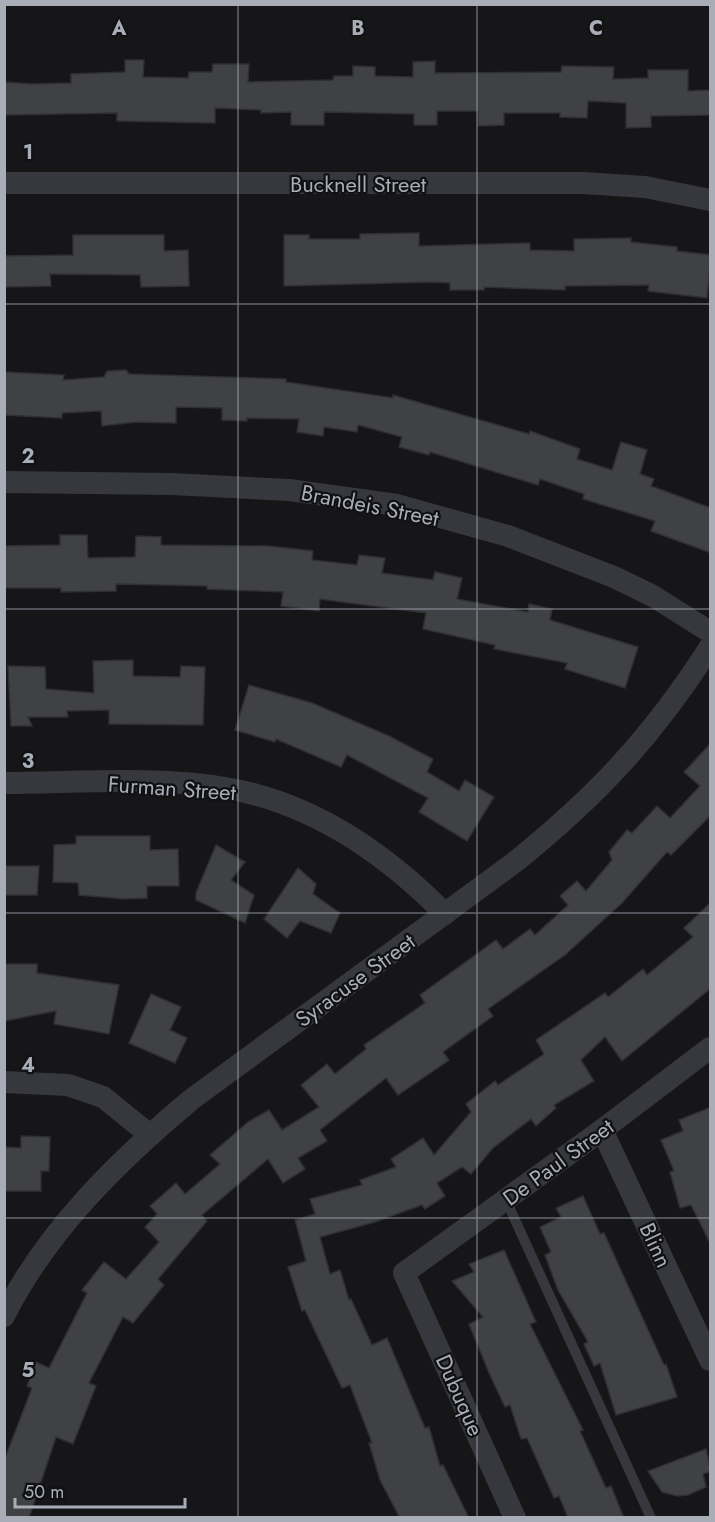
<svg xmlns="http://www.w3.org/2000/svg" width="715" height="1522" viewBox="0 0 715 1522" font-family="Jost,sans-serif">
  <rect width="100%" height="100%" fill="#161618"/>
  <g fill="#404145" stroke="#303034" stroke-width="1.5">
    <path d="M 125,60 L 144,60 L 143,77 L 188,78 L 189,72 L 212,72 L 213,64 L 249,64 L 248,82 L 333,80 L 334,76 L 353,76 L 353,66 L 375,67 L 375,76 L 413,77 L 413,62 L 435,61 L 435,73 L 561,72 L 562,66 L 614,67 L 613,79 L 648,78 L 648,70 L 688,70 L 688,91 L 711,90 L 711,115 L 651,116 L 651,127 L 626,128 L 626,103 L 588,101 L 587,118 L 560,117 L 560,113 L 504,113 L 504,125 L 478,126 L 478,111 L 437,111 L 437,125 L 414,125 L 414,114 L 324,112 L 324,125 L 291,125 L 291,112 L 261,113 L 261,110 L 215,108 L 215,123 L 117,121 L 117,113 L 4,115 L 4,82 L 33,84 L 71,83 L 71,74 L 125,72 Z"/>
    <path d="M 419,233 L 419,246 L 530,243 L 530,250 L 574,251 L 574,239 L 631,238 L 631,242 L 677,247 L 677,251 L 711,255 L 707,298 L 648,291 L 649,285 L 565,286 L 565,290 L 484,287 L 484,290 L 450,290 L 450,283 L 430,282 L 284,286 L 284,235 L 309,235 L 309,239 L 360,239 L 360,234 Z"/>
    <path d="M 73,235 L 164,235 L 164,251 L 188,250 L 189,286 L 141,287 L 140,275 L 50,274 L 51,286 L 4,287 L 4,256 L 73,255 Z"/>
    <path d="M 126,370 L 129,374 L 286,379 L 286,382 L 393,398 L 393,395 L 529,434 L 530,431 L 580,449 L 577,459 L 612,470 L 621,442 L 647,450 L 640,474 L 654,479 L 651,486 L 711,508 L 711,553 L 651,531 L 655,521 L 583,499 L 584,494 L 540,479 L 538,485 L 430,452 L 429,455 L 399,447 L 402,437 L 358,425 L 357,432 L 324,427 L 323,436 L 297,432 L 299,419 L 247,418 L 247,421 L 222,420 L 222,408 L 176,407 L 176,423 L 136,422 L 102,426 L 101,411 L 62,413 L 62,418 L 4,415 L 4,372 L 64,375 L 63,380 L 104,377 L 107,371 Z"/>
    <path d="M 60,535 L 87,535 L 88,558 L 135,557 L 136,536 L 161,537 L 161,545 L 269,546 L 313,551 L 312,560 L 357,565 L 359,555 L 385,558 L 382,573 L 433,580 L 435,572 L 462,578 L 457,599 L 528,612 L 529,604 L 552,609 L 550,620 L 638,647 L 625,688 L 565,669 L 567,663 L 494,649 L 495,645 L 423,629 L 426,613 L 320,599 L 319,611 L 281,606 L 283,592 L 207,589 L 207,586 L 116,584 L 116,591 L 61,592 L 61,588 L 4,588 L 4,546 L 60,545 Z"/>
    <path d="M 133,660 L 133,676 L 180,677 L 181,666 L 205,667 L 203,725 L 109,724 L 109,710 L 67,711 L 68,717 L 28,717 L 32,726 L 11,726 L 8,666 L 45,667 L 46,689 L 94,693 L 93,661 Z"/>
    <path d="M 249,685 L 312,703 L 389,736 L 433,759 L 427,772 L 459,791 L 465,780 L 494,797 L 467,841 L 419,812 L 428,798 L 347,755 L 341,767 L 276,739 L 275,742 L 235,730 Z"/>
    <path d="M 711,743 L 711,815 L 671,855 L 667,852 L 622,903 L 565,955 L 488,1009 L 493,1016 L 443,1052 L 449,1060 L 398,1095 L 386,1078 L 320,1130 L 327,1141 L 298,1158 L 305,1169 L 283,1183 L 268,1159 L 202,1215 L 207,1221 L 158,1279 L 164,1285 L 133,1323 L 123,1317 L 89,1383 L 96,1386 L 73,1444 L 56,1437 L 29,1518 L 4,1518 L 4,1461 L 32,1388 L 27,1386 L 36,1362 L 49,1368 L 87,1293 L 82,1290 L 104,1262 L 126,1279 L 159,1242 L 145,1227 L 157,1214 L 150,1206 L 176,1183 L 185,1194 L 220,1164 L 210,1155 L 248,1122 L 269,1110 L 282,1130 L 319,1107 L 301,1085 L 327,1064 L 335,1074 L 366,1049 L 364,1045 L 425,1003 L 420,995 L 496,940 L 503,949 L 530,929 L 535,935 L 568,905 L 560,896 L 577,881 L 586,891 L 612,860 L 609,852 L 627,830 L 632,833 L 657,806 L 670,818 L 700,786 L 684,772 Z"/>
    <path d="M 76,836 L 150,836 L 150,850 L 178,849 L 179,886 L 147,886 L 147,898 L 125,899 L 79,895 L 78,883 L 53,882 L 54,845 L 76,844 Z"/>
    <path d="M 216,845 L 245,862 L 231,880 L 254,895 L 245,923 L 196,900 L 196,893 Z"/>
    <path d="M 4,866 L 39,866 L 37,895 L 4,895 Z"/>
    <path d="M 298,868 L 316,884 L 313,894 L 340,913 L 331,933 L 300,921 L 287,938 L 264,919 Z"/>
    <path d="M 711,902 L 711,988 L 622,1061 L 605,1037 L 581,1060 L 594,1081 L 554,1105 L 556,1108 L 536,1126 L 531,1119 L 493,1148 L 471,1174 L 462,1167 L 437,1183 L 445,1196 L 425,1209 L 422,1205 L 375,1222 L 320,1237 L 330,1274 L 340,1270 L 349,1300 L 351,1299 L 372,1345 L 387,1338 L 425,1428 L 429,1427 L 440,1466 L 443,1465 L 469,1518 L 400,1518 L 380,1480 L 369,1443 L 372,1443 L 350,1385 L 342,1388 L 305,1310 L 302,1311 L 288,1267 L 306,1261 L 295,1220 L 315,1214 L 310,1199 L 362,1185 L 360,1180 L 396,1167 L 391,1159 L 423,1138 L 434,1155 L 471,1112 L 466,1104 L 495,1081 L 498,1085 L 544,1054 L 536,1040 L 605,993 L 608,997 L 643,969 L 647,975 L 693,937 L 684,928 Z"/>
    <path d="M 4,964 L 37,964 L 37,973 L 119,985 L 109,1034 L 54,1024 L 56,1011 L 4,1021 Z"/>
    <path d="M 151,994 L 181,1007 L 170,1030 L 187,1038 L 175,1063 L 129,1043 Z"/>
    <path d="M 711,1107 L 711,1245 L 691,1205 L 680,1208 L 670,1172 L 674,1171 L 661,1140 L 683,1131 L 679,1120 Z"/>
    <path d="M 21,1136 L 50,1137 L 49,1171 L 41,1171 L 41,1191 L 4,1191 L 4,1147 L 21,1148 Z"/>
    <path d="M 583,1196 L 600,1234 L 604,1233 L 664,1365 L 666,1364 L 677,1397 L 616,1415 L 600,1363 L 594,1366 L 584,1344 L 588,1342 L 558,1290 L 545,1255 L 551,1252 L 540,1227 L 561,1217 L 556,1208 Z"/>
    <path d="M 504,1250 L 536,1322 L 530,1324 L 583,1430 L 580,1431 L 606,1488 L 611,1486 L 624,1518 L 568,1518 L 559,1496 L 554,1498 L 527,1438 L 521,1439 L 510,1405 L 505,1407 L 489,1373 L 469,1324 L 483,1317 L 452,1281 L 474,1272 L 469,1264 Z"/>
    <path d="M 706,1449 L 711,1471 L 703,1474 L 706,1487 L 688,1495 L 677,1496 L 662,1492 L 648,1471 Z"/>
  </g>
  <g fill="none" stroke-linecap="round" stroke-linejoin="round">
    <path stroke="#37383d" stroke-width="10" d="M 506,1200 L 651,1518"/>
    <g stroke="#37383d" stroke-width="22">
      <path d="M 4,183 L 583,183 L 645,187 L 710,200"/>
      <path d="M 4,482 L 172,484 L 289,490 L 397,505 L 508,536 L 614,577 L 653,596 L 710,632"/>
      <path d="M 4,783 C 79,783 169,775 241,791 C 322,809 388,856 445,914"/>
      <path d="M 4,1082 L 68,1085 L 103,1097 L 150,1135"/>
      <path d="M 602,1130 L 710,1360"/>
      <path d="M 4,1316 C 47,1230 119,1160 192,1099 L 515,862 C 597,796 653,736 710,647"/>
      <path d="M 515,1518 L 404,1273 L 602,1130 L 710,1048"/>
    </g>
  </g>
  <path fill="none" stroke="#a8adb8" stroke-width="1.5" stroke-opacity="0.55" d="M 238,4 L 238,1518M 477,4 L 477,1518M 4,304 L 710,304M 4,609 L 710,609M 4,913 L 710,913M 4,1218 L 710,1218"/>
  <g text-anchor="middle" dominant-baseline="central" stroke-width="4.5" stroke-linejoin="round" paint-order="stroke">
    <g font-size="22" fill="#a8adb8" stroke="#111113">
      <text x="358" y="184">Bucknell Street</text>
      <text transform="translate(370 505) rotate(11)">Brandeis Street</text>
      <text transform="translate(172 788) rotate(4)">Furman Street</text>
      <text transform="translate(355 980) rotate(-36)">Syracuse Street</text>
      <text transform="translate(558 1162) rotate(-36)">De Paul Street</text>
      <text transform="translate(656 1245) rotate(65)">Blinn</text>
      <text transform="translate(460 1395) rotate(66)">Dubuque</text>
    </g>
  </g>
  <g font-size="20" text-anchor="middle" font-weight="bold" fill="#a8adb8" stroke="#111113" stroke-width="4.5" stroke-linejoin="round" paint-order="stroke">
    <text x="119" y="35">A</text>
    <text x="358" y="35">B</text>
    <text x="596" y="35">C</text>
    <text x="28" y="159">1</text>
    <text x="28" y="463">2</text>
    <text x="28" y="768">3</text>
    <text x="28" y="1072">4</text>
    <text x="28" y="1377">5</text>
  </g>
  <rect width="715" height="1522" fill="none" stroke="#a8adb8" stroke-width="12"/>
  <path d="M15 1498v9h170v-9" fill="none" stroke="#a8adb8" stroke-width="3"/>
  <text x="24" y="1498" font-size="18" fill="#a8adb8" stroke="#111113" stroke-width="4.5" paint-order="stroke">50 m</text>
</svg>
